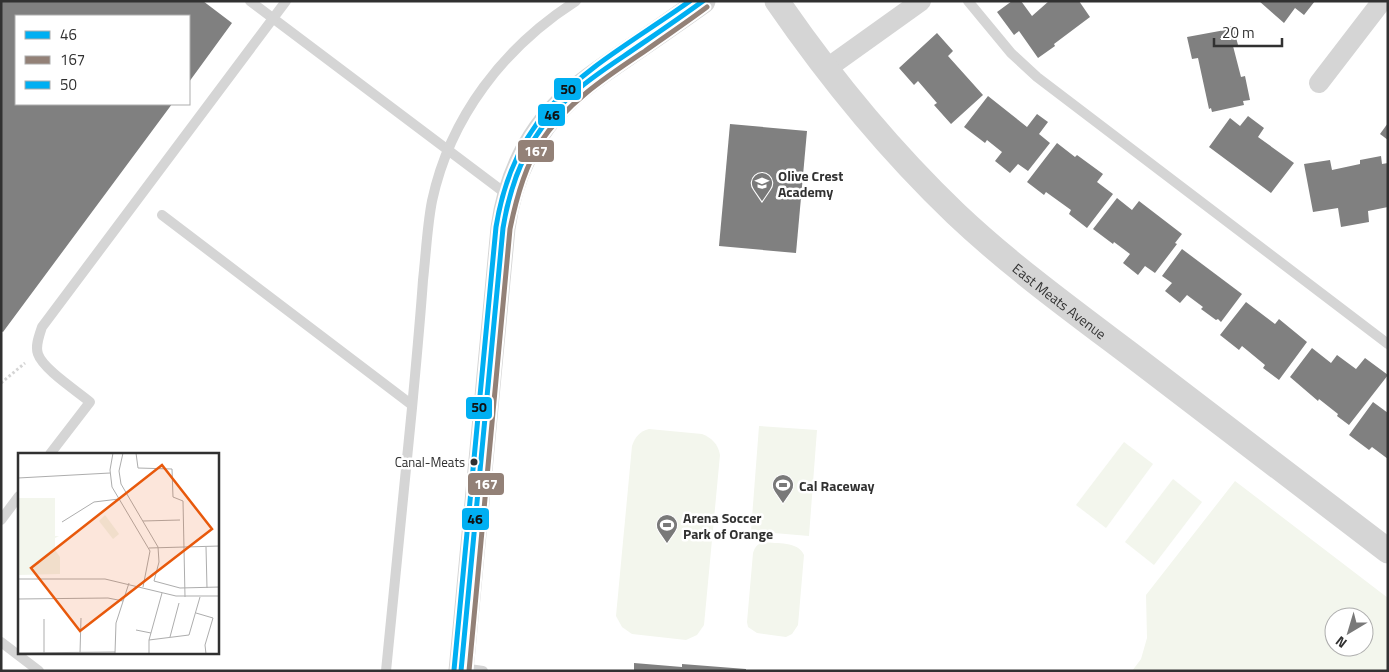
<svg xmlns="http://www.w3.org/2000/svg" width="1389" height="672" viewBox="0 0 1389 672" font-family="'Titillium Web',sans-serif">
  <rect width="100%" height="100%" fill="#fff"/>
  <g fill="#f3f6ed" fill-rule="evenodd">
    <path d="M 759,426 L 817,430 L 809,536 L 751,531 Z"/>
    <path d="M 649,429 L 702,434 C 712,438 718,444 720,455 L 704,625 L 697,635 L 686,640 L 632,634 L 622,627 L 616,616 L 632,446 C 635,437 640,431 649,429 Z"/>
    <path d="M 1124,442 L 1153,464 L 1106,528 L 1076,505 Z"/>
    <path d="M 1173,479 L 1202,502 L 1154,565 L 1125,542 Z"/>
    <path d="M 1235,481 L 1388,598 L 1388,671 L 1132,671 L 1141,659 L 1147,638 L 1146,595 ZM 1334,617 L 1364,617 L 1364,647 L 1334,647 Z"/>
    <path d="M 764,542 C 777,544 798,541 804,555 L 798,625 L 792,634 L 786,637 L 757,633 L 748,627 L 747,622 L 753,553 C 755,547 757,544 764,542 Z"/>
  </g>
  <g fill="#808080">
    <path d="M 1,1 L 203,1 L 232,23 L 189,82 L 189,16 L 16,16 L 16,104 L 172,104 L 3,332 L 1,331 Z"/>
    <path d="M 1012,1 L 1021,1 L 1032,16 L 1049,1 L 1079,1 L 1090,17 L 1054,44 L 1055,46 L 1038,58 L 1019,31 L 1014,35 L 997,12 Z"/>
    <path d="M 1259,1 L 1315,1 L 1304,15 L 1295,8 L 1284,23 Z"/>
    <path d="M 1233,26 L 1238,45 L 1233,46 L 1241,77 L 1245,76 L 1250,100 L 1243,101 L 1244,105 L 1212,112 L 1211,108 L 1209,109 L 1198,58 L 1192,59 L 1187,37 L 1225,30 L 1224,28 Z"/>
    <path d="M 937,33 L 953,51 L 948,56 L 983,95 L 951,124 L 934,105 L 937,103 L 918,81 L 914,85 L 899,68 Z"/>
    <path d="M 988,96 L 1027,127 L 1037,114 L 1048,122 L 1039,134 L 1050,143 L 1028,171 L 1018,164 L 1010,173 L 995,161 L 1002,152 L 987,140 L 985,143 L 964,127 Z"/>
    <path d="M 1248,116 L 1264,128 L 1258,137 L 1294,163 L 1271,193 L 1209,147 L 1230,118 L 1240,126 Z"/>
    <path d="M 1388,123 L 1388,140 L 1380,134 Z"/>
    <path d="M 730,124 L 807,131 L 796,253 L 719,246 Z"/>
    <path d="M 1057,143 L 1075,157 L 1077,155 L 1103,174 L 1097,182 L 1113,194 L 1087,228 L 1069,214 L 1071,210 L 1046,192 L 1044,195 L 1027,182 Z"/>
    <path d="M 1381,156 L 1382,164 L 1388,163 L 1388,207 L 1368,211 L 1369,222 L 1341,227 L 1338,208 L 1313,212 L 1304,164 L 1330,160 L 1332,170 L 1360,164 L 1360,160 Z"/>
    <path d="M 1117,198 L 1132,210 L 1139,201 L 1182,234 L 1175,243 L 1177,244 L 1155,273 L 1145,266 L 1138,275 L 1123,263 L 1130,254 L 1114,242 L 1113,244 L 1093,229 Z"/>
    <path d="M 1182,249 L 1242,294 L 1221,322 L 1218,319 L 1216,320 L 1201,309 L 1203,307 L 1187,295 L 1180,303 L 1165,291 L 1172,283 L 1162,276 Z"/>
    <path d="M 1246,302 L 1275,324 L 1279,319 L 1307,342 L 1279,380 L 1263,368 L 1265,365 L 1242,346 L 1239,350 L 1220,335 Z"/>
    <path d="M 1312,348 L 1331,363 L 1337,355 L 1356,369 L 1365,358 L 1388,375 L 1349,425 L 1337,416 L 1338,414 L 1319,399 L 1318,401 L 1290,377 Z"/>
    <path d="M 1373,402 L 1388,413 L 1388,459 L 1372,447 L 1369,450 L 1349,435 Z"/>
    <path d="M 634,663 L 682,667 L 682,664 L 746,669 L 746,671 L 634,671 Z"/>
  </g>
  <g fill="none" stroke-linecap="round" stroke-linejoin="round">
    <path stroke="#d5d5d5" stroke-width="3" stroke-dasharray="2.5 2.5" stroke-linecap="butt" d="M 1,383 L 25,363"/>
    <g stroke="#d5d5d5" stroke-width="10">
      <path d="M 250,1 L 509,196"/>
      <path d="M 968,1 L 1011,53 L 1037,77 L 1388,344"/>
      <path d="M 162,215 L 412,405"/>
      <path d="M 50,454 L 90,402 C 77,391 43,369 38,354 C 35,346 39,336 42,327 L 286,1"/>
      <path d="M 1,520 L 19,496"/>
      <path d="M 1,642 L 39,671"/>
      <path d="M 462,668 L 483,671"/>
      <path d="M 386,671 C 394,583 404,496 412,408 C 416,365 420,323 423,280 C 426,254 427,227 432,201 C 450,117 504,47 576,1"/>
    </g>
    <g stroke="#d5d5d5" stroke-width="20">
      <path d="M 826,69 L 921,1"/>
      <path d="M 1319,83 L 1382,1"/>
    </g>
    <g stroke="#d5d5d5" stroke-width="25">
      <path id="s1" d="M 777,1 C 830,78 889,150 956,214 C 1011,266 1073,311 1134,357 C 1218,422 1303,486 1388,551"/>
      <path d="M 461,671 L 503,228 C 510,177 531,132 569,97 C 588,79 610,66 631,51 C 655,35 679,18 703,1"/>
    </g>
    <g stroke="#fff" stroke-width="9">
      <path id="bus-1" d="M 461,671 L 503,228 C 509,191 521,156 543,126 C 565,96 594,76 624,56 C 650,38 677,20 703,1"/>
    </g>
    <g stroke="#fff" stroke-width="9">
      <path id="bus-2" d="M 469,671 L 510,229 C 516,199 524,169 540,143 C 566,103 606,77 645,51 C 666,36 687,22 707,7"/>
    </g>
    <g stroke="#fff" stroke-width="9">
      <path id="bus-3" d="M 454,670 L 496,227 C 517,100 594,69 690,1"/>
    </g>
    <use href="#bus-1" stroke="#00aff2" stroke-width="5"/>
    <use href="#bus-2" stroke="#938177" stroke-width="5"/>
    <use href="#bus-3" stroke="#00aff2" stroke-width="5"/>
  </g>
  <defs>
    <g id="school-pin" transform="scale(1.125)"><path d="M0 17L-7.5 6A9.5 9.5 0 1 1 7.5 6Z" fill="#797979" stroke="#fff"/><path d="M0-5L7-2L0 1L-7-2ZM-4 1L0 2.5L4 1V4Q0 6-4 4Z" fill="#fff"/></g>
    <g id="stadium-pin" transform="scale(1.125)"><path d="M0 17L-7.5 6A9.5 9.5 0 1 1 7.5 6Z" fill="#797979" stroke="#fff"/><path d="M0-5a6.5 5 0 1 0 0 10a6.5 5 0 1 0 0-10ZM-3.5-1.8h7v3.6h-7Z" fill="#fff"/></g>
  </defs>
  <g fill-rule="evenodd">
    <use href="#school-pin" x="762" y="183"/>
    <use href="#stadium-pin" x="783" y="485"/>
    <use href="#stadium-pin" x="667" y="525"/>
  </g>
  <circle fill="#313131" stroke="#fff" stroke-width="2" cx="474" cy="462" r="4.5"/>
  <g text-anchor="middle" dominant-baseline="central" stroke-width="5" stroke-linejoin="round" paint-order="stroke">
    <g font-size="13" fill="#313131" stroke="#fff" text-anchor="end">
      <text x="465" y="462">Canal-Meats</text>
    </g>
    <g font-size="14" font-weight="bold" fill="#313131" stroke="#fff" text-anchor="start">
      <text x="778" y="175">Olive Crest<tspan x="778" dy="16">Academy</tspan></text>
      <text x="799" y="485">Cal Raceway</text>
      <text x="683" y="517">Arena Soccer<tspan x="683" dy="16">Park of Orange</tspan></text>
    </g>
    <g font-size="14" fill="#313131" stroke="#fff">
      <text stroke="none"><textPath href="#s1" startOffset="414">East Meats Avenue</textPath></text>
    </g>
  </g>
  <g transform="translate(18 453)">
    <rect width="201" height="201" fill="#fff"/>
    <path d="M 0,45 L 37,45 L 37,83 L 41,83 L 37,85 L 37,97 L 42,104 L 42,121 L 0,122 ZM 87,62 L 101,81 L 95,86 L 81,68 Z" fill="#f3f6ed"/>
    <path fill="none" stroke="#adadad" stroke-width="1" d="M 95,0 L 92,17 L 94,34 L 132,98 L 125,134M 105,0 L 101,18 L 103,31 L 140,94 L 141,109 L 136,128 L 162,135 L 202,134M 118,0 L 120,15 L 154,16 L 155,44 L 165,48 L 167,144M 0,25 L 92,20M 125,68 L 162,67M 44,69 L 76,49 L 101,46M 188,94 L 189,135M 131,95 L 202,93M 0,126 L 87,126 L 158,143 L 202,143M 0,146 L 90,145 L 105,148M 178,160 L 195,165 L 187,192 L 188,201M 26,166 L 26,200M 118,177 L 133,180M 152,184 L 161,150M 131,187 L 171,182 L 182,144M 0,200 L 97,199M 62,200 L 63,165M 97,200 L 98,170 L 111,130M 131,201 L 131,187 L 144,140"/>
    <path fill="#e8590c" fill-opacity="0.15" stroke="#e8590c" stroke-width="2.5" d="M 144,12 L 194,76 L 62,178 L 13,115 Z"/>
    <rect width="201" height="201" fill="none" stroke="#313131" stroke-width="2.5"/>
  </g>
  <g stroke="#fff" stroke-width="2">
    <rect x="553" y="77" width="29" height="24" rx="5" fill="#00aff2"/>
    <rect x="537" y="103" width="29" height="24" rx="5" fill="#00aff2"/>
    <rect x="517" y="139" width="38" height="24" rx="5" fill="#938177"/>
    <rect x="465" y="396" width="28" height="24" rx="5" fill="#00aff2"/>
    <rect x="467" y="472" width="38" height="24" rx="5" fill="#938177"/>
    <rect x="461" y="507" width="29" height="24" rx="5" fill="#00aff2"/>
  </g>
  <g font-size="14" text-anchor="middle" font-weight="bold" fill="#fff">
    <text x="536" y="156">167</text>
    <text x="486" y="489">167</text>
  </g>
  <g font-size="14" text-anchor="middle" font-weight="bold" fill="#111">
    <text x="568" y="94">50</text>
    <text x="552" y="120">46</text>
    <text x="479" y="412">50</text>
    <text x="475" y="524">46</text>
  </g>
  <rect width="1389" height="672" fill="none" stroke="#313131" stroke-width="5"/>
  <rect x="15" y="15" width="175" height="90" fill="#ffffff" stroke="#adadad"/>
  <rect x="25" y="31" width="25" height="8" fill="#00aff2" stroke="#adadad"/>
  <text x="60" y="40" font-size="15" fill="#313131">46</text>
  <rect x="25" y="56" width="25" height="8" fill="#938177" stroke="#adadad"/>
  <text x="60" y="65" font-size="15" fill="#313131">167</text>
  <rect x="25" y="81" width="25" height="8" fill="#00aff2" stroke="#adadad"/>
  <text x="60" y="90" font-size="15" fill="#313131">50</text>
  <g transform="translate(1349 632) rotate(218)"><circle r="24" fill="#ffffff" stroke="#adadad"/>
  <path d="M0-4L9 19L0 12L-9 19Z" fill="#797979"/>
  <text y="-8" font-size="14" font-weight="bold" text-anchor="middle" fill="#313131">N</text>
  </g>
  <path d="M1214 38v8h68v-8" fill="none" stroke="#313131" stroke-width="2.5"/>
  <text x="1222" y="38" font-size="15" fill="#313131" stroke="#ffffff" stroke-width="4" paint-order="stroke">20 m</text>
</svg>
